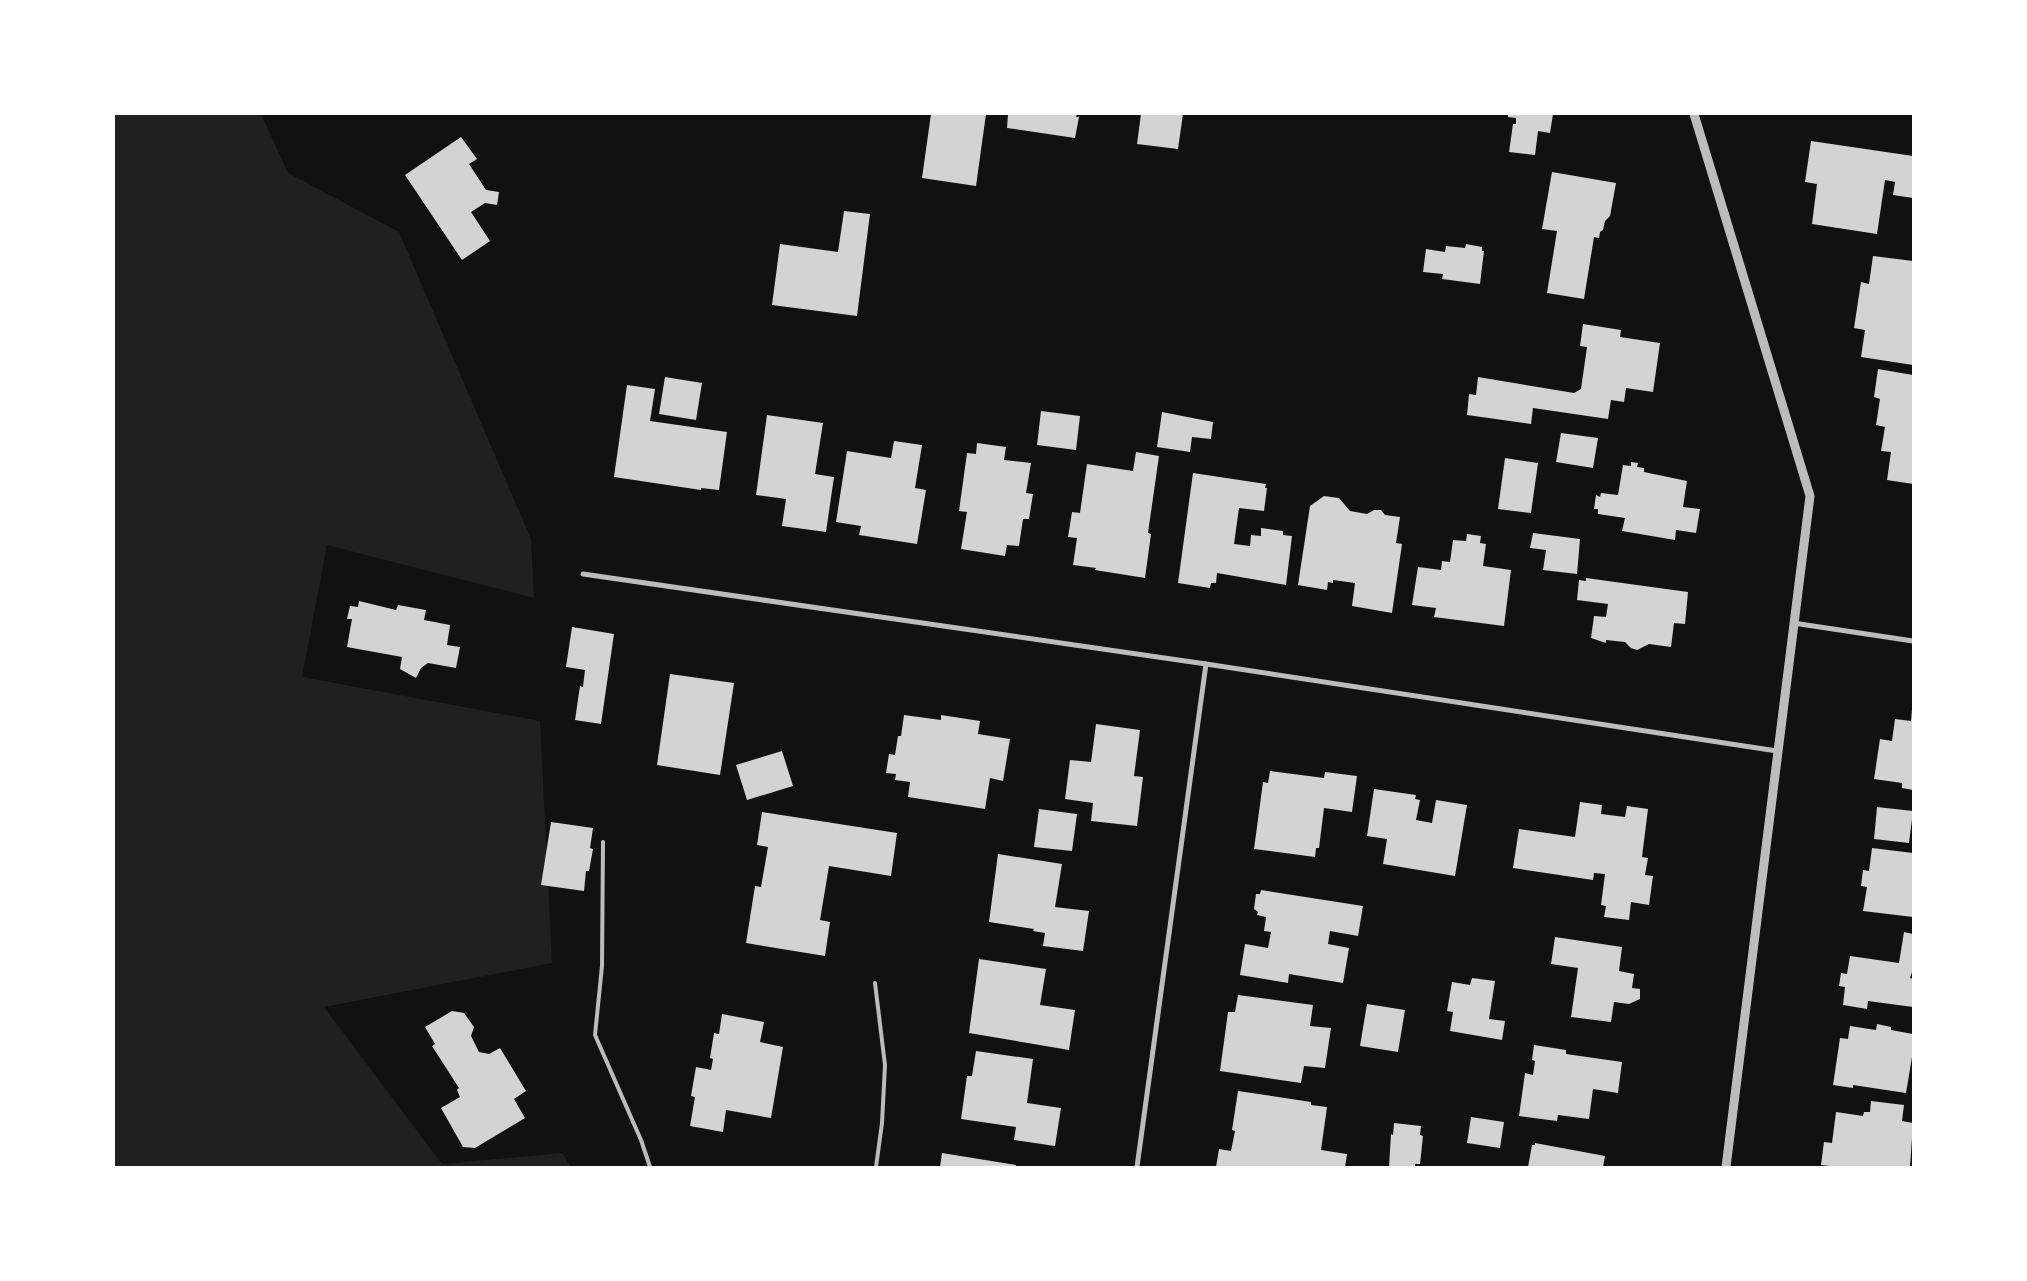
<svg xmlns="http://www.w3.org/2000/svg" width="2027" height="1281" viewBox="0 0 2027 1281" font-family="'Space Grotesk',sans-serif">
  <rect width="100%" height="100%" fill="#111"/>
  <path fill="#202020" d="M 114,114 L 261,114 L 288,173 L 399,232 L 531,539 L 534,598 L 327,545 L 302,677 L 540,721 L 552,963 L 324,1007 L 442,1164 L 562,1153 L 571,1167 L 114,1167 Z"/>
  <g fill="#d3d3d3">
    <path d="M 931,114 L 986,114 L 976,186 L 922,178 Z"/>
    <path d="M 1008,114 L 1077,114 L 1076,117 L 1079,117 L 1075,138 L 1007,128 Z"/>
    <path d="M 1141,114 L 1183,114 L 1178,149 L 1137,144 Z"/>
    <path d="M 1508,114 L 1553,114 L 1550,133 L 1538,131 L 1535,155 L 1509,152 L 1513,124 L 1516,124 L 1516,118 L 1508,117 Z"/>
    <path d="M 461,137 L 477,159 L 469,164 L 486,190 L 499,192 L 497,205 L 485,203 L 471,212 L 490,241 L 462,260 L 405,175 Z"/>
    <path d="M 1811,141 L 1913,156 L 1913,198 L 1893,195 L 1895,182 L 1885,180 L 1877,234 L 1812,224 L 1817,184 L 1805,182 Z"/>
    <path d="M 1552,172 L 1616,183 L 1610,216 L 1605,221 L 1603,230 L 1600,232 L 1599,238 L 1594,237 L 1584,299 L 1547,293 L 1557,231 L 1542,229 Z"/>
    <path d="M 844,211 L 870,214 L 857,316 L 772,305 L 780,244 L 838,252 Z"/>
    <path d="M 1466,244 L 1482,247 L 1482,251 L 1484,251 L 1480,284 L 1442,279 L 1443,274 L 1423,272 L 1426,249 L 1445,252 L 1446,246 L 1465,248 Z"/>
    <path d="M 1873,256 L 1913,261 L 1913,365 L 1861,357 L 1865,330 L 1854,328 L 1861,282 L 1869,284 Z"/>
    <path d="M 1583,324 L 1621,330 L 1620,337 L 1660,343 L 1653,392 L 1626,388 L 1624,402 L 1611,400 L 1608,419 L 1533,408 L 1531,424 L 1467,415 L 1469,394 L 1476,395 L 1478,377 L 1574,393 L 1581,389 L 1587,347 L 1580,346 Z"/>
    <path d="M 1878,369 L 1913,375 L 1913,484 L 1887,480 L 1891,452 L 1881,451 L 1885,427 L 1876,425 L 1880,399 L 1874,397 Z"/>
    <path d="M 665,377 L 702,383 L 696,420 L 659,414 Z"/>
    <path d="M 627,385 L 655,389 L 650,421 L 727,432 L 719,490 L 701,488 L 701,490 L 614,477 Z"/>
    <path d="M 1041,411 L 1080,416 L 1076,450 L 1037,445 Z"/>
    <path d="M 1162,412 L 1213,422 L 1211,439 L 1192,437 L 1190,452 L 1157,447 Z"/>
    <path d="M 767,415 L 823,423 L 815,474 L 834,477 L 826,532 L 782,526 L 786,499 L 756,495 Z"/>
    <path d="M 1561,433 L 1598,438 L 1593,468 L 1556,462 Z"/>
    <path d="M 894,441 L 922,445 L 915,488 L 926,490 L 917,544 L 859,535 L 861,526 L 836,522 L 847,451 L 891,458 Z"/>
    <path d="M 977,443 L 1006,447 L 1004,460 L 1031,463 L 1026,493 L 1033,494 L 1029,519 L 1023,519 L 1019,546 L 1007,545 L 1005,556 L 961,549 L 967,512 L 959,511 L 967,453 L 976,454 Z"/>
    <path d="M 1136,452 L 1159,456 L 1148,533 L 1151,534 L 1145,578 L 1095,570 L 1096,568 L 1073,565 L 1077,538 L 1068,537 L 1072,512 L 1080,513 L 1087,464 L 1133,471 Z"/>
    <path d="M 1505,458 L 1538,463 L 1531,513 L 1498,509 Z"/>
    <path d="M 1631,462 L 1638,463 L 1637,467 L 1644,468 L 1644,472 L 1687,481 L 1683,507 L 1700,509 L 1696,533 L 1676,530 L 1675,540 L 1622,531 L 1625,518 L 1598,514 L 1598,509 L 1594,509 L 1596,495 L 1600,497 L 1601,493 L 1618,495 L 1623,465 L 1631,466 Z"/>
    <path d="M 1193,473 L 1266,484 L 1265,488 L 1267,488 L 1264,511 L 1239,508 L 1234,544 L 1250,546 L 1251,535 L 1261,536 L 1261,528 L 1283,531 L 1283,535 L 1292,536 L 1286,585 L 1217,573 L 1216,583 L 1211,583 L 1210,588 L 1178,583 Z"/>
    <path d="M 1324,496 L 1339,498 L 1350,511 L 1367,514 L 1374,510 L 1381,510 L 1385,515 L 1400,517 L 1396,543 L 1402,544 L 1392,613 L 1352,606 L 1355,583 L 1333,580 L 1333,583 L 1328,582 L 1327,590 L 1298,585 L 1310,506 Z"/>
    <path d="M 1533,533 L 1580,539 L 1577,574 L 1543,570 L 1546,550 L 1530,548 Z"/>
    <path d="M 1467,534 L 1481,536 L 1480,543 L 1486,544 L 1483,566 L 1511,570 L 1504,626 L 1434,617 L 1436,608 L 1412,605 L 1418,567 L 1441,570 L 1442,561 L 1450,562 L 1453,540 L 1466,541 Z"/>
    <path d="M 1586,578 L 1688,592 L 1685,624 L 1674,623 L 1671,647 L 1649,644 L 1637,650 L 1631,648 L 1625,642 L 1606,640 L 1606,643 L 1591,638 L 1594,616 L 1606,617 L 1608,604 L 1577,600 L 1579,580 L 1586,581 Z"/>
    <path d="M 359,601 L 396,610 L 398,605 L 426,610 L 424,620 L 450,625 L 447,645 L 460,647 L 456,668 L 428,663 L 421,668 L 416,678 L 400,669 L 402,657 L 347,647 L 352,619 L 347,619 L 350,606 L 358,607 Z"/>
    <path d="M 572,627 L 614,634 L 601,724 L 575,720 L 580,686 L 583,687 L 585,670 L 566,667 Z"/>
    <path d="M 670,674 L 734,683 L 720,775 L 657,765 Z"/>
    <path d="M 1912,709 L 1913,709 L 1913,790 L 1902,788 L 1902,783 L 1874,779 L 1880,739 L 1892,741 L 1895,719 L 1911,721 Z"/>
    <path d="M 904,715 L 941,720 L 941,715 L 980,721 L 978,734 L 1010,739 L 1003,781 L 990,778 L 985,809 L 908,797 L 910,782 L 895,780 L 896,774 L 886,773 L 889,754 L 895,755 L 898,736 L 901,736 Z"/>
    <path d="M 1096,724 L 1140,730 L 1134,776 L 1143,777 L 1137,826 L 1091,821 L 1093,803 L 1065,799 L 1070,760 L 1091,762 Z"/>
    <path d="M 782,751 L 793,786 L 747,800 L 736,765 Z"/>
    <path d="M 1270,771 L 1324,778 L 1325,772 L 1357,776 L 1352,812 L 1324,808 L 1319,848 L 1316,848 L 1315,857 L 1254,849 L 1263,782 L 1268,783 Z"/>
    <path d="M 1374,789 L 1416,795 L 1415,799 L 1420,800 L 1416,820 L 1432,823 L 1436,800 L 1467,805 L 1455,876 L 1383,864 L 1387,839 L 1367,836 Z"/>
    <path d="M 1580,802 L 1602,805 L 1601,814 L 1625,817 L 1627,806 L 1648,809 L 1642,857 L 1648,858 L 1645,875 L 1653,876 L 1649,905 L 1631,902 L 1629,920 L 1604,917 L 1606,906 L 1601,905 L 1605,874 L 1594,873 L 1593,880 L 1513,868 L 1519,829 L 1575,837 Z"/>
    <path d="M 1877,807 L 1913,811 L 1909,843 L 1874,839 Z"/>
    <path d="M 1039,809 L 1077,814 L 1072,851 L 1034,847 Z"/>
    <path d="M 762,812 L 897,833 L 891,876 L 829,866 L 820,920 L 830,922 L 825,956 L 746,943 L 755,886 L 761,887 L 768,847 L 757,845 Z"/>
    <path d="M 551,822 L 593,828 L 590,848 L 593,849 L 589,871 L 586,871 L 584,891 L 541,885 Z"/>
    <path d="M 1872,848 L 1913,853 L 1913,917 L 1863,911 L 1867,887 L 1861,886 L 1863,870 L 1869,871 Z"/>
    <path d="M 998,854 L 1062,864 L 1055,907 L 1089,911 L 1083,951 L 1043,946 L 1045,933 L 1033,931 L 1034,929 L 989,922 Z"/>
    <path d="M 1261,890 L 1363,906 L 1358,936 L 1330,931 L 1328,944 L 1349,948 L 1343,983 L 1289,974 L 1288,983 L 1240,975 L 1245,944 L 1268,948 L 1271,932 L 1264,931 L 1266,917 L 1257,915 L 1258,912 L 1254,909 L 1256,894 L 1260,894 Z"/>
    <path d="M 1904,932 L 1913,934 L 1913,969 L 1910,978 L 1913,979 L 1913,1007 L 1868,1001 L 1867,1009 L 1843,1005 L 1845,987 L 1839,986 L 1841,973 L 1847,974 L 1850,956 L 1899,963 Z"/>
    <path d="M 1555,937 L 1622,947 L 1619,971 L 1634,974 L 1632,988 L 1640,989 L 1640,999 L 1629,1004 L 1614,1002 L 1611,1022 L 1571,1017 L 1578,968 L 1551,964 Z"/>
    <path d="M 979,959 L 1046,969 L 1040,1005 L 1075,1010 L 1069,1050 L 969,1033 Z"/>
    <path d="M 1472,978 L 1495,981 L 1489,1019 L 1505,1021 L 1502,1040 L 1450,1031 L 1453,1012 L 1447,1011 L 1452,982 L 1470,985 Z"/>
    <path d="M 1238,995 L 1313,1005 L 1310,1026 L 1331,1028 L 1325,1068 L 1304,1066 L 1301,1083 L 1220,1071 L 1228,1012 L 1235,1012 Z"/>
    <path d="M 1367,1004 L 1405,1010 L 1398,1052 L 1360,1046 Z"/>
    <path d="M 452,1011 L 464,1013 L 474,1027 L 471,1036 L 479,1052 L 489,1054 L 500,1048 L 526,1091 L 514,1099 L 525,1118 L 475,1148 L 463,1147 L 441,1108 L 460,1097 L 457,1090 L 459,1088 L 432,1046 L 435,1044 L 425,1027 Z"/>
    <path d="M 722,1014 L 764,1022 L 760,1042 L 783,1047 L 771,1118 L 726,1110 L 723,1132 L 690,1126 L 695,1097 L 691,1096 L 696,1067 L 711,1070 L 713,1059 L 710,1058 L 714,1033 L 719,1034 Z"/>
    <path d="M 1877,1024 L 1891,1027 L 1891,1030 L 1913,1034 L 1913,1051 L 1906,1093 L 1853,1085 L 1853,1088 L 1833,1085 L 1840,1038 L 1848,1039 L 1850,1026 L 1876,1030 Z"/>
    <path d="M 1534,1045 L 1566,1050 L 1566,1054 L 1622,1062 L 1618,1093 L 1593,1089 L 1589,1119 L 1558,1115 L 1557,1121 L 1519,1116 L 1525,1073 L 1533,1075 L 1535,1061 L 1532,1060 Z"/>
    <path d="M 976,1051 L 1033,1059 L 1027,1103 L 1061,1108 L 1055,1146 L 1014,1140 L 1016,1127 L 961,1119 L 967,1076 L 972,1076 Z"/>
    <path d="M 1238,1091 L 1311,1102 L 1311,1105 L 1327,1107 L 1321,1150 L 1347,1154 L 1345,1167 L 1216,1167 L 1219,1149 L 1231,1151 L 1235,1131 L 1232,1130 Z"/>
    <path d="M 1871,1101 L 1904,1105 L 1902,1121 L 1913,1123 L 1910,1167 L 1839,1167 L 1821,1165 L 1824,1142 L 1832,1143 L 1836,1112 L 1863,1116 L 1864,1112 L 1870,1112 Z"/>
    <path d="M 1471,1117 L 1504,1122 L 1500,1148 L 1467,1143 Z"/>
    <path d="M 1394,1123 L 1421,1126 L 1420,1135 L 1423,1136 L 1420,1164 L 1415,1164 L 1415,1167 L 1389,1167 L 1391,1134 L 1393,1135 Z"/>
    <path d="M 1535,1143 L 1605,1156 L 1603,1167 L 1528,1167 L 1532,1145 L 1535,1145 Z"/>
    <path d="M 942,1153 L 1016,1165 L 1016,1167 L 940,1167 Z"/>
  </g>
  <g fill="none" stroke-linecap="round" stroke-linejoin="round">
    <g stroke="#bcbcbc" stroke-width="4">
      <path d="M 603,842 L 602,966 L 595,1035 L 641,1140 L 650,1167"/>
      <path d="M 875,983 L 885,1065 L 882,1123 L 876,1167"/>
    </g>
    <g stroke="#bcbcbc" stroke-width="5">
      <path d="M 583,574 L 1206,664 L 1777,751"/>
      <path d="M 1793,623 L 1913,641"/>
      <path d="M 1137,1167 L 1206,664"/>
    </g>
    <path stroke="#bcbcbc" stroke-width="9" d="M 1694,114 L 1810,496 L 1726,1167"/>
  </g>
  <rect width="2027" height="1281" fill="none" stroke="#ffffff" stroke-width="230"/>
</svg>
